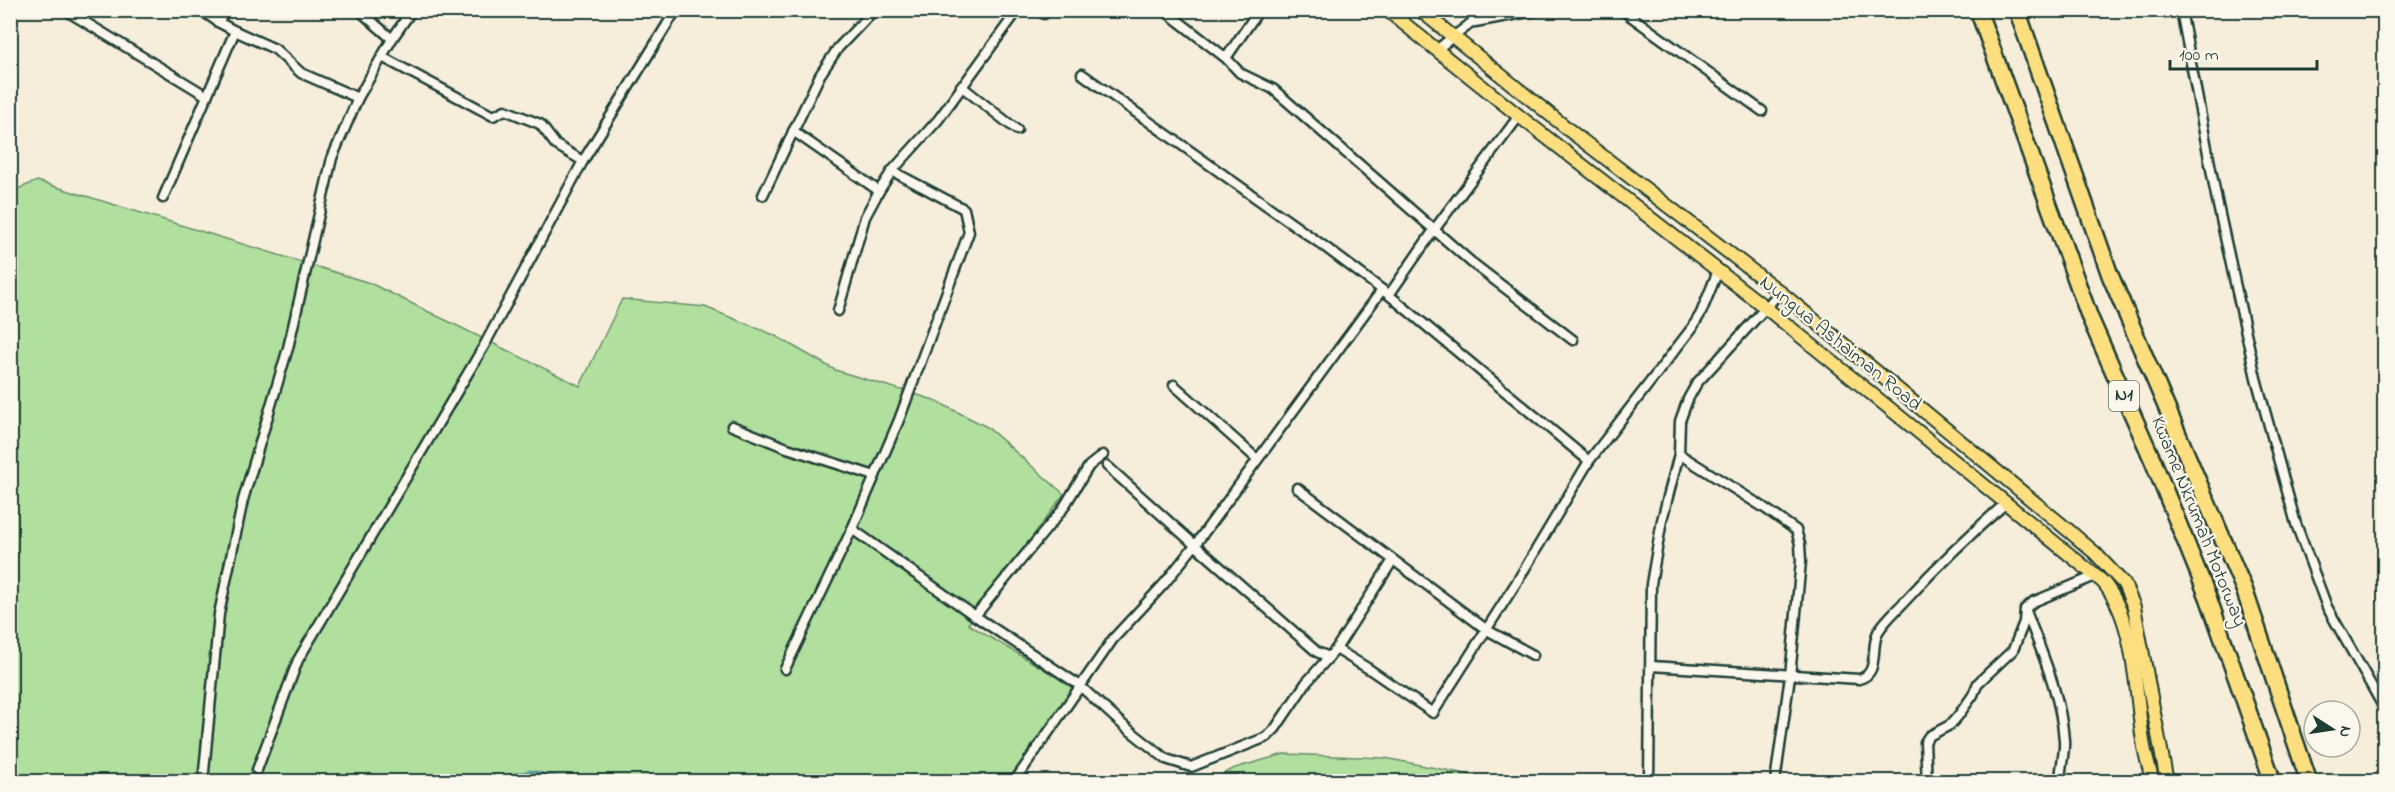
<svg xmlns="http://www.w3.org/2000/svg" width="2395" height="792" viewBox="0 0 2395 792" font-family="'Indie Flower',sans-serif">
  <rect width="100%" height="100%" fill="#f6eedb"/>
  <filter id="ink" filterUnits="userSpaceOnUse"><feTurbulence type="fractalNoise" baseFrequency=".0167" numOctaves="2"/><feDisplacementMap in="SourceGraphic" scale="12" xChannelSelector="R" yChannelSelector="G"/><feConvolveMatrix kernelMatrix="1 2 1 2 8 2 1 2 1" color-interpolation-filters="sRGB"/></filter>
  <g filter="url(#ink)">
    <g fill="#b0df9e" stroke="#688e69" stroke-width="1.5">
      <path d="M 37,181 L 370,283 L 580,386 L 622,299 L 705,307 L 774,335 L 835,370 L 934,400 L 987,427 L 1064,494 L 968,624 L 1082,692 L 1016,781 L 11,782 L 10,192 Z"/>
      <path d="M 1284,754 L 1385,758 L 1501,781 L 1209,781 L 1235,768 Z"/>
    </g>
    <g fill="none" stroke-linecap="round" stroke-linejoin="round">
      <path stroke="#6098a2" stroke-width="3" d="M 474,782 L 531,771 L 574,782"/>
      <g stroke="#1f3d34" stroke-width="13">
        <g id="minor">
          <path d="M 65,10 L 207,96"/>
          <path d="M 201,10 L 218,22"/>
          <path d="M 359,10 L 392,39"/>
          <path d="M 1039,10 L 1044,14"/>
          <path d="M 1164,10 L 1226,58 L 1240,73 L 1273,89 L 1471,262 L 1573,340"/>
          <path d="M 1622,10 L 1762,111"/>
          <path d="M 2181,10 L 2217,201 L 2256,378 L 2296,524 L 2327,607 L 2384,708"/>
          <path d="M 1475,22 L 1541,10"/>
          <path d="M 235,31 L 275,49 L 301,73 L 358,98"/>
          <path d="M 1437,50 C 1452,36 1471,26 1485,10"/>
          <path d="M 382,57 L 493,116 L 505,110 L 540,124 L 556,145 L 583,161"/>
          <path d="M 1226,58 L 1259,10"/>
          <path d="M 1082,74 L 1325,247 L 1389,295 L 1589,461 L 1692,328 L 1701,313 L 1718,271"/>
          <path d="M 961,86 L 1017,130"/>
          <path d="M 793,131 L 879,191"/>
          <path d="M 892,171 L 964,209 L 969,232 L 899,420 L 852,529 L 975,616"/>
          <path d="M 763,195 L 820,75 L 838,48 L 874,10"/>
          <path d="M 163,198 L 235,31 L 218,22 L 226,10"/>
          <path d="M 1389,295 L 1434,230 L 1519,116"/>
          <path d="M 838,311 L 865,217 L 879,191 L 892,171 L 938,120 L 1018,10"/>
          <path d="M 1174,385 L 1257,459"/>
          <path d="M 732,426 L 787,448 L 875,476"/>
          <path d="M 1679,454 L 1763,507 L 1796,530 L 1800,544 L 1801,561 L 1790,676 L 1775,782"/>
          <path d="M 1103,455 L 1089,466 L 1062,510 L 975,616 L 1079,685 L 1123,725 L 1166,759 L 1191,767 L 1267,737 L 1275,729 L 1306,683 L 1336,649 L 1393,560"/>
          <path d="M 1107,466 L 1195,545 L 1382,290"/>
          <path d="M 1297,488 L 1487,630 L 1533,655"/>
          <path d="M 2026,611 C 2042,653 2061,696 2064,740 C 2065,755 2060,767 2060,782"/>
          <path d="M 1336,649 L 1369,669 L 1433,713 L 1518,580 L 1589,461"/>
          <path d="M 1651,666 L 1859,679 C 1880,674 1870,648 1878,632 C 1884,621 1897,610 1905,601 C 1937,566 1970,534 2006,503"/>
          <path d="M 785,669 L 852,529"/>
          <path d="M 257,770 L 298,660 L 484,346 L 583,161 L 676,10"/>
          <path d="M 203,782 L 219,614 L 243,500 L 288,348 L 332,158 L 358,98 L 392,39 L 412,10"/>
          <path d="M 1014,782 L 1113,639 L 1164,584 L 1195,545 L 1317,652 L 1329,657"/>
          <path d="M 1649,782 L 1651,584 L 1662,520 L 1679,454 L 1680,421 L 1688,399 L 1697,383 L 1780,292"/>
          <path d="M 1927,782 L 1925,742 L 1929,736 L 1950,725 L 1958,716 L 1973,695 L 1978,683 L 2013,650 L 2024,622 L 2025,609 L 2033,602 L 2095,576"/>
        </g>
      </g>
      <g stroke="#1f3d34" stroke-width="16">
        <g id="primary">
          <path d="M 1387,10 L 1519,116 L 1766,308 L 2103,582 C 2136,621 2135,692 2143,741 C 2145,755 2149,768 2153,782"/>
          <path d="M 1420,10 L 1574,134 L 1780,292 L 2068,530 L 2095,553 L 2124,584 L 2134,607 L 2167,782"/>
        </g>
      </g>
      <g stroke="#1f3d34" stroke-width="20">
        <g id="motorway">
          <path d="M 1978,10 L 2090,318 L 2153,461 L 2208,597 L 2273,782"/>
          <path d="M 2017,10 L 2110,275 L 2244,589 L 2309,782"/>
        </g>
      </g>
      <use href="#minor" stroke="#fbf7ec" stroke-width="8"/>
      <use href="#primary" stroke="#fedf80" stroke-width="12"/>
      <use href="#motorway" stroke="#fedf80" stroke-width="15"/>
    </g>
  </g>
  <g text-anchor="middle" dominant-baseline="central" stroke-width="4.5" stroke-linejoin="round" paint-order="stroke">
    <rect fill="#fbf7ec" stroke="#61756b" stroke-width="1.5" x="2109" y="381" width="30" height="30" rx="4.5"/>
    <g font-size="18" font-weight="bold" fill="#1f3d34">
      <text x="2124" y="396">N1</text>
    </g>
    <g font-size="20" fill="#1f3d34" stroke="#fbf7ec">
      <text transform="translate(1840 344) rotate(39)">Nungua Ashaiman Road</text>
      <text transform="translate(2198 522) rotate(68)">Kwame Nkrumah Motorway</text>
    </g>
  </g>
  <rect width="2395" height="792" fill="none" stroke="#fbf7ec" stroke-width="36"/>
  <rect x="18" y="18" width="2359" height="756" fill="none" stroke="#1f3d34" stroke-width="2" filter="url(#ink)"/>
  <g transform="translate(2332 729) rotate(102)"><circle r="28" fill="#fbf7ec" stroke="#a3ada2" stroke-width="1.5"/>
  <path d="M0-4.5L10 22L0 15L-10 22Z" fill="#1f3d34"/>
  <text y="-9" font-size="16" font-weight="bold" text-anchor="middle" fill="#1f3d34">N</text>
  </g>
  <path d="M2170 60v9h147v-9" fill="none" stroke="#1f3d34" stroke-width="3"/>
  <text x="2179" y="60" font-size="18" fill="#1f3d34" stroke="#fbf7ec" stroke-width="4.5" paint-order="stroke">100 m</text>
</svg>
